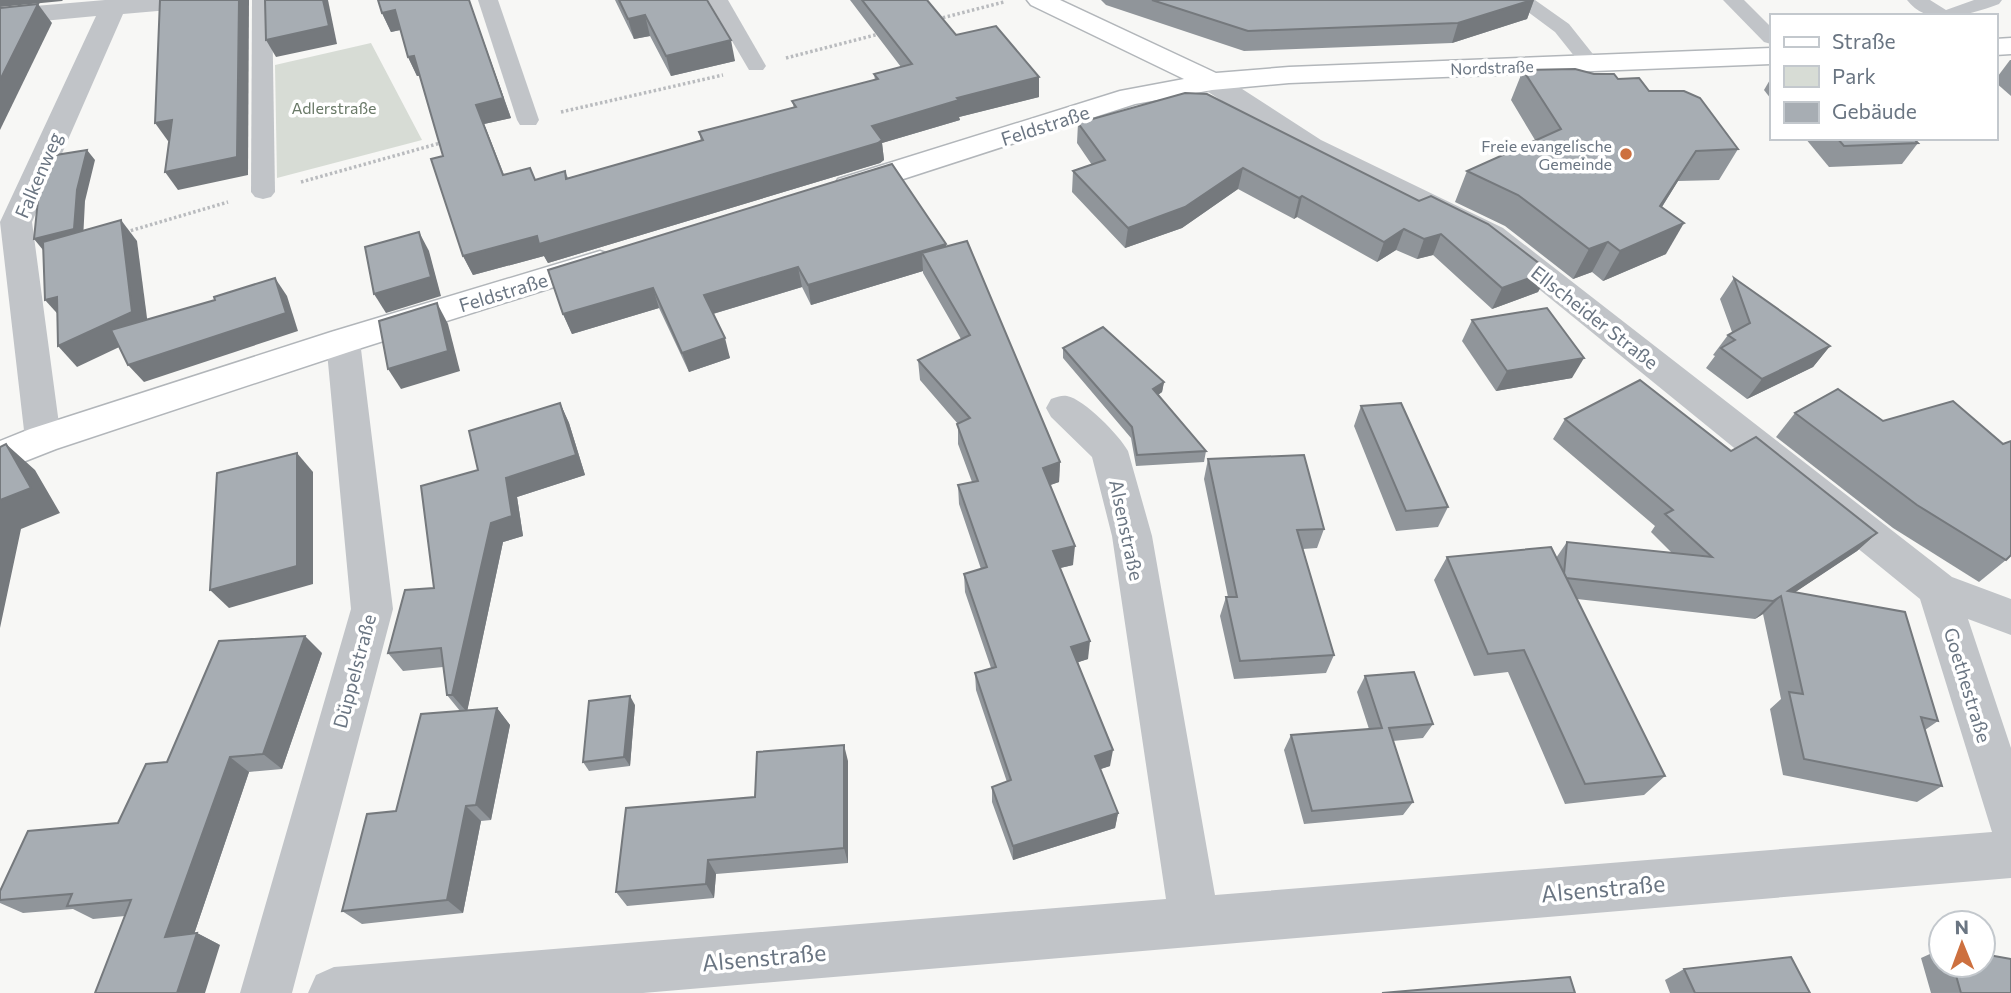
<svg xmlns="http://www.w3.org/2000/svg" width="2011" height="993" viewBox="0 0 2011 993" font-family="Commissioner,sans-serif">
  <rect width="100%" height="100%" fill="#f7f7f5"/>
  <path fill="#d7dcd5" d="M 371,43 L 422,140 L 277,178 L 275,65 Z"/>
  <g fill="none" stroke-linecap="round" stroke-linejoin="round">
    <g stroke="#b2b6ba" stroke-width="3">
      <g id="secondary">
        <path d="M 1027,0 L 1060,0 L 1216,73 L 1289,67 L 1771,48 L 1771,64 L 1289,83 L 1212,90 L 1135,104 L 860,193 L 849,195 L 838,193 L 834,186 L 838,179 L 1120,91 L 1184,79 L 1031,5 Z"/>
        <path d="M 2011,38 L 2011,54 L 1995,55 L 1995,39 Z"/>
        <path d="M 600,251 L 611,255 L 616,262 L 611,269 L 355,350 L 56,449 L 0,471 L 0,441 L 30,429 L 331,332 Z"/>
      </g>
    </g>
    <g stroke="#b9bbbe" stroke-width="3.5" stroke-dasharray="2.5 2.5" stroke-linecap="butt">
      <path d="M 938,19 L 1004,2"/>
      <path d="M 786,58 L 879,34"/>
      <path d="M 561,112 L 723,75"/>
      <path d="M 301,182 L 444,142"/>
      <path d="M 126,232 L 228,202"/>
    </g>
    <g fill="#c1c4c8" fill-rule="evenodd">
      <path d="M 252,0 L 272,0 L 275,192 L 271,197 L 263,199 L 255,197 L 251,192 Z"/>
      <path d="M 478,0 L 498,0 L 539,120 L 536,125 L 520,125 L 517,120 Z"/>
      <path d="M 708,0 L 728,0 L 766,66 L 763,70 L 749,70 Z"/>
      <path d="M 1512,0 L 1535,0 L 1569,24 L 1600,63 L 1597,67 L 1583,67 L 1555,32 Z"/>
      <path d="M 1723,0 L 1744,0 L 1771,27 L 1771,44 L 1764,42 Z"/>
      <path d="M 1907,0 L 1930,0 L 1946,10 L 1974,0 L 2002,0 L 1999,4 C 1971,14 1929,29 1907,0 Z"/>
    </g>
    <g fill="#c1c4c8" fill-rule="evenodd">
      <path d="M 105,0 L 205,0 L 201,5 L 192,8 L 123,14 L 32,222 L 61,439 L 56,449 L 43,453 L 30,449 L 25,439 L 0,222 L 96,16 L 0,25 L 0,9 Z"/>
      <path d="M 1212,74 L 1222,76 L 1321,140 L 1503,228 L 1952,577 L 2011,599 L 2011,635 L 1968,619 L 2011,748 L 2011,878 L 643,993 L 308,993 L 316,975 L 334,967 L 1166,899 L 1112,536 L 1092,457 L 1051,417 L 1046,408 L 1051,399 C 1057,397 1062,395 1067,396 C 1084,399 1120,436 1128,451 L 1152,536 L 1215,895 L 1992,832 L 1920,599 L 1481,242 L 1301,152 L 1202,88 L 1198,82 L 1202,76 Z"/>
      <path d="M 343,329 L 355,332 L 360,341 L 393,609 L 292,993 L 240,993 L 351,609 L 326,341 L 331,332 Z"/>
    </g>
    <use href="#secondary" fill="#fff" fill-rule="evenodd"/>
  </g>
  <g fill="#90959a">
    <path d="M 469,0 L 511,118 L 484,124 L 504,175 L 535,180 L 565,171 L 568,178 L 701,141 L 699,132 L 794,108 L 792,101 L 875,80 L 874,74 L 901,67 L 850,0 L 927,0 L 956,35 L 1039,97 L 959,117 L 960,120 L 882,143 L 884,160 L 880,163 L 548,263 L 544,256 L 473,275 L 463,256 L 443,156 L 420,76 L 417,76 L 408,57 L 401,30 L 391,32 L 382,13 Z"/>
    <path d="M 615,0 L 707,0 L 735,61 L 671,76 L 650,36 L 634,39 Z"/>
    <path d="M 1101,0 L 1534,0 L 1527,19 L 1452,43 L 1244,51 L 1106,5 Z"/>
    <path d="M 2010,60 L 2011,60 L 2011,96 L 1995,82 L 1995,80 Z"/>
    <path d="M 1523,70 L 1594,74 L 1618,79 L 1649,91 L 1738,149 L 1719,180 L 1678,181 L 1662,207 L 1666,254 L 1603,281 L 1592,272 L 1573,279 L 1505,226 L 1455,202 L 1467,171 L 1535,140 L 1511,100 Z"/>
    <path d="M 1771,78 L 1771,99 L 1764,90 Z"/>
    <path d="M 1185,93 L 1549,271 L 1538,292 L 1492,309 L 1433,255 L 1417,259 L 1396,250 L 1377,262 L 1297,217 L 1294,219 L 1238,189 L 1182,228 L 1125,248 L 1072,192 L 1073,171 L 1092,165 L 1077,143 L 1078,123 Z"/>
    <path d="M 1805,138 L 1913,138 L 1918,143 L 1902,164 L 1829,167 Z"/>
    <path d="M 946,244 L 946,246 L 1060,462 L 1059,482 L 1050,485 L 1073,565 L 1060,568 L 1088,659 L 1078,662 L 1110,766 L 1100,769 L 1118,813 L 1115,828 L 1013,860 L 992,802 L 992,787 L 1007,782 L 976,690 L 975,673 L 991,668 L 965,592 L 964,574 L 981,569 L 959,504 L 958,485 L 972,482 L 958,444 L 958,424 L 920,380 L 918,360 L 961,339 L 923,273 L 923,271 L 811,305 L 802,287 L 713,314 L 730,358 L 689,372 L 659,308 L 572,334 L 563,314 L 548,270 Z"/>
    <path d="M 1734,278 L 1830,346 L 1813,367 L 1747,399 L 1706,368 L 1715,356 L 1713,355 L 1728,335 L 1732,332 L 1720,299 Z"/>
    <path d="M 1472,320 L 1572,378 L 1496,391 L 1462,341 Z"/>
    <path d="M 1063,348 L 1164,382 L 1162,392 L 1158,395 L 1206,451 L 1204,462 L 1136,466 L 1131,438 L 1063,358 Z"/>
    <path d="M 560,403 L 569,423 L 585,475 L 517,497 L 523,536 L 503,542 L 467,711 L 497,708 L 510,725 L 491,820 L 481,821 L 463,913 L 362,924 L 342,911 L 396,811 L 460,711 L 447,695 L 443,667 L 403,671 L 388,653 L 434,588 L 478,470 Z"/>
    <path d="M 1361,406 L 1448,507 L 1438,527 L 1396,531 L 1354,426 Z"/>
    <path d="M 1795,413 L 1883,421 L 2003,444 L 2006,560 L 1979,582 L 1893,528 L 1776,437 Z"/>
    <path d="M 1565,419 L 1731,451 L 1877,533 L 1857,551 L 1795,592 L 1938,721 L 1925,730 L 1942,786 L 1917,802 L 1783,775 L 1770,709 L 1781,699 L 1763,614 L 1755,619 L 1577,599 L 1665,776 L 1644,795 L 1565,804 L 1508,672 L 1474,676 L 1434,580 L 1447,557 L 1556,558 L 1567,542 L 1672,553 L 1651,532 L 1655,526 L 1553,439 Z"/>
    <path d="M 1208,459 L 1324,529 L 1317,548 L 1303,549 L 1334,655 L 1326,673 L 1234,679 L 1220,616 L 1226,597 L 1228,597 L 1204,479 Z"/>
    <path d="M 322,653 L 282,769 L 249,772 L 194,934 L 197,933 L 220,945 L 125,916 L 93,919 L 73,909 L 23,913 L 0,903 L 0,891 L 118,823 Z"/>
    <path d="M 1365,676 L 1433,724 L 1423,738 L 1393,741 L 1413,802 L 1403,815 L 1304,824 L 1284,750 L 1291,735 L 1369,729 L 1357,692 Z"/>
    <path d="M 635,705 L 630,766 L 589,771 L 583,762 Z"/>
    <path d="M 848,761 L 848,863 L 716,874 L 714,898 L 627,906 L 616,892 L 755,797 Z"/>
    <path d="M 1941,949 L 1941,965 L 1983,965 L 2011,993 L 1931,993 L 1921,958 Z"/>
    <path d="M 1684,969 L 1810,993 L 1670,993 L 1665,980 Z"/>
  </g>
  <g fill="#75797d">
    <path d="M 0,0 L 63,0 L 62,1 L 0,7 Z"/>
    <path d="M 239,0 L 249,0 L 248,175 L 178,190 L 165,172 Z"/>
    <path d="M 323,0 L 328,0 L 337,44 L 276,57 L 266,40 Z"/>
    <path d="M 469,0 L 511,118 L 484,124 L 512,195 L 476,105 Z"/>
    <path d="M 1532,0 L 1534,0 L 1527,19 L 1452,43 L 1458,23 Z"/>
    <path d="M 38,4 L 52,23 L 0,130 L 0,80 Z"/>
    <path d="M 395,10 L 404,29 L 391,32 L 382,13 Z"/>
    <path d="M 645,15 L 650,36 L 634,39 L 628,19 Z"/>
    <path d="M 731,40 L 735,61 L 671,76 L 666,56 Z"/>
    <path d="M 414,56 L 423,75 L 417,76 L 408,57 Z"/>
    <path d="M 1039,77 L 1039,97 L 959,117 L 960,120 L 882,143 L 884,160 L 880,163 L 548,263 L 544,256 L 473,275 L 463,256 L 872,126 L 957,98 Z"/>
    <path d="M 172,120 L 184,138 L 168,141 L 155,123 Z"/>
    <path d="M 87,150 L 95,160 L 85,201 L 83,240 L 43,250 L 34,239 L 77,190 Z"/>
    <path d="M 1696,151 L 1678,181 L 1643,237 L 1660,206 Z"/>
    <path d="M 1243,168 L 1238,189 L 1182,228 L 1125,248 L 1128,228 Z"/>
    <path d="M 1302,196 L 1297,217 L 1294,219 L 1299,198 Z"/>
    <path d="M 121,220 L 137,241 L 149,333 L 77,367 L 58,346 Z"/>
    <path d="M 1684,223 L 1666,254 L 1603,281 L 1620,251 Z"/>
    <path d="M 1404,229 L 1396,250 L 1377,262 L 1384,242 Z"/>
    <path d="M 419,232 L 429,251 L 441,296 L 386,313 L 374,294 Z"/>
    <path d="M 1441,234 L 1433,255 L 1417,259 L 1424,239 Z"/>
    <path d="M 1608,242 L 1592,272 L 1573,279 L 1589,249 Z"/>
    <path d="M 946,244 L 947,264 L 922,253 L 923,271 L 811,305 L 808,285 Z"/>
    <path d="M 798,267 L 802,287 L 709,315 L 704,295 Z"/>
    <path d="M 1549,271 L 1538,292 L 1492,309 L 1502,288 Z"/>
    <path d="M 275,278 L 287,296 L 298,331 L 144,382 L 128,365 Z"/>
    <path d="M 653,288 L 659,308 L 572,334 L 563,314 Z"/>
    <path d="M 57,297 L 64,321 L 45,300 Z"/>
    <path d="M 437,303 L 448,324 L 460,371 L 401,389 L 388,369 Z"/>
    <path d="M 725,338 L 730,358 L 689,372 L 682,353 Z"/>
    <path d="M 1830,346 L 1813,367 L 1747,399 L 1762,379 Z"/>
    <path d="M 1584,358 L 1572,378 L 1496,391 L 1507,371 Z"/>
    <path d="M 1164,382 L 1162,392 L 1152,399 L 1153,389 Z"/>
    <path d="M 560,403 L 569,423 L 585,475 L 517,497 L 523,536 L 503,542 L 467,712 L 452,695 L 491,523 L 506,478 Z"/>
    <path d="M 6,444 L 35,470 L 60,513 L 21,529 L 0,628 L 0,500 Z"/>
    <path d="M 297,453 L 313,472 L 313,584 L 229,608 L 210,590 Z"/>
    <path d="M 1060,462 L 1059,482 L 1042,488 L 1043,468 Z"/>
    <path d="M 1877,533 L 1857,551 L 1782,601 L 1788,591 Z"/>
    <path d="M 1075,546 L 1073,565 L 1052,570 L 1053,551 Z"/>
    <path d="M 1781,596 L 1763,614 L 1755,619 L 1773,601 Z"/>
    <path d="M 305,636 L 322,653 L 282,769 L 263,754 Z"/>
    <path d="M 1090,641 L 1088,659 L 1070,665 L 1071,647 Z"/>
    <path d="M 630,696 L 635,705 L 630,766 L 624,757 Z"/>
    <path d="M 497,708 L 510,725 L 491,820 L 476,805 Z"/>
    <path d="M 844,745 L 848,761 L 848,863 L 844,848 Z"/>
    <path d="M 1113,750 L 1110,766 L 1092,772 L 1095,756 Z"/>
    <path d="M 230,757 L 249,772 L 189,949 L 165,937 Z"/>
    <path d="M 466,806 L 481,821 L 463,913 L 447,900 Z"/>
    <path d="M 1118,813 L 1115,828 L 1013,860 L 1013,846 Z"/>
    <path d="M 708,860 L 716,874 L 714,898 L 706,884 Z"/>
    <path d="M 197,933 L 220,945 L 205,993 L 177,993 Z"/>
  </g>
  <g fill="#a7adb3" stroke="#75797d" stroke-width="2">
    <path d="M 160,0 L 239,0 L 237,157 L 165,172 L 172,120 L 155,123 Z"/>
    <path d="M 265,0 L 323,0 L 329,26 L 266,40 Z"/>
    <path d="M 378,0 L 469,0 L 503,98 L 476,105 L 503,175 L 530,168 L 535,180 L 565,171 L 566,179 L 703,140 L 699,132 L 796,107 L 792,101 L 878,79 L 874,74 L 912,64 L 862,0 L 927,0 L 956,35 L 996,26 L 1039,77 L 957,98 L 959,100 L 872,126 L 882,140 L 878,143 L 539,244 L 537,236 L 463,256 L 431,159 L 443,156 L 414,56 L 408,57 L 395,10 L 382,13 Z"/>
    <path d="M 619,0 L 707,0 L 731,40 L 666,56 L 645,15 L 628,19 Z"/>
    <path d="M 1152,0 L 1532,0 L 1458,23 L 1248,31 Z"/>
    <path d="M 38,4 L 0,80 L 0,8 Z"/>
    <path d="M 1575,69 L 1594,74 L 1614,74 L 1618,79 L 1639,78 L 1649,91 L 1684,91 L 1700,98 L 1738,149 L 1696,151 L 1660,206 L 1684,223 L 1620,251 L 1608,242 L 1589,249 L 1518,195 L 1467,171 L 1561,129 L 1523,70 Z"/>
    <path d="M 1185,93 L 1207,94 L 1419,201 L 1431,196 L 1488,224 L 1549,271 L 1502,288 L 1441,234 L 1424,239 L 1404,229 L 1384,242 L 1302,196 L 1299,198 L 1243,168 L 1185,207 L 1128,228 L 1073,171 L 1105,160 L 1078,123 Z"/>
    <path d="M 1837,138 L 1913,138 L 1918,143 L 1844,146 Z"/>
    <path d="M 87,150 L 77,190 L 74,229 L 34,239 L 40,180 L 50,156 Z"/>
    <path d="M 892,164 L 946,244 L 808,285 L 798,267 L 704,295 L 725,338 L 682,353 L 653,288 L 563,314 L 548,270 Z"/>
    <path d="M 121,220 L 132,312 L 58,346 L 57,297 L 45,300 L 43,242 Z"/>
    <path d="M 419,232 L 431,277 L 374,294 L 365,247 Z"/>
    <path d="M 967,241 L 1060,462 L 1043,468 L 1075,546 L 1053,551 L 1090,641 L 1071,647 L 1113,750 L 1095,756 L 1118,813 L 1013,846 L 992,787 L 1011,780 L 975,673 L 996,667 L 964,574 L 987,567 L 958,485 L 978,481 L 957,424 L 970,418 L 918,360 L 970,335 L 922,253 Z"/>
    <path d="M 275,278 L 286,313 L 128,365 L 111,330 L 215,300 L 214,297 Z"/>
    <path d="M 1734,278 L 1830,346 L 1762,379 L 1721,348 L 1735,340 L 1728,335 L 1750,323 Z"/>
    <path d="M 437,303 L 448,351 L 388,369 L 379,321 Z"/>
    <path d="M 1547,308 L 1584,358 L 1507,371 L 1472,320 Z"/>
    <path d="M 1103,327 L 1164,382 L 1153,389 L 1206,451 L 1137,455 L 1132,427 L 1063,348 Z"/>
    <path d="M 1640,380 L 1731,451 L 1756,437 L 1877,533 L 1788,591 L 1905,612 L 1938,721 L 1921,717 L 1942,786 L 1804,759 L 1789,692 L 1803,694 L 1781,596 L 1773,601 L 1566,578 L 1564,574 L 1567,542 L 1712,557 L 1665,514 L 1673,510 L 1565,419 Z"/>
    <path d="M 1838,389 L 1883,421 L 1953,401 L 2003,444 L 2011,441 L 2011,555 L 2006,560 L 1917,505 L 1795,413 Z"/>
    <path d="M 560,403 L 576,455 L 506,478 L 512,516 L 491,523 L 452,695 L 447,695 L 441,648 L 388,653 L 405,590 L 434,588 L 421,486 L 478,470 L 469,431 Z"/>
    <path d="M 1401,403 L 1448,507 L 1406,511 L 1361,406 Z"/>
    <path d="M 6,444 L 31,488 L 0,500 L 0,447 Z"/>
    <path d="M 297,453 L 297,566 L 210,590 L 217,473 Z"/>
    <path d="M 1304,455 L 1324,529 L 1297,530 L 1334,655 L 1240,661 L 1226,597 L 1237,597 L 1208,459 Z"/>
    <path d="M 1551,547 L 1665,776 L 1585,784 L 1524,650 L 1488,654 L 1447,557 Z"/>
    <path d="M 305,636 L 263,754 L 230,757 L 165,937 L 197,933 L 177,993 L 95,993 L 131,900 L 67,906 L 72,894 L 0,900 L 0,891 L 28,831 L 118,823 L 146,764 L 167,762 L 219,641 Z"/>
    <path d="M 1414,672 L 1433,724 L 1389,728 L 1413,802 L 1312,811 L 1291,735 L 1382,728 L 1365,676 Z"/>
    <path d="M 630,696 L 624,757 L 583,762 L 589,701 Z"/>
    <path d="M 497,708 L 476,805 L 466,806 L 447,900 L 342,911 L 367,814 L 396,811 L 421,714 Z"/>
    <path d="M 844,745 L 844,848 L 708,860 L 706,884 L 616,892 L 626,808 L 755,797 L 757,752 Z"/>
    <path d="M 1983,954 L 2011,959 L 2011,993 L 1961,993 L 1953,965 L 1983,965 Z"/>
    <path d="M 1791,957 L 1810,993 L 1695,993 L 1684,969 Z"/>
    <path d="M 1570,977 L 1575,993 L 1382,993 Z"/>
  </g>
  <circle fill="#cd703f" stroke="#fff" stroke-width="2.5" cx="1626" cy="154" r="7"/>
  <g text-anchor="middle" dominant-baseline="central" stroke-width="7" stroke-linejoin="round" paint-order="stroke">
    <g font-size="16" fill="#6a7582" stroke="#fff">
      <text transform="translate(1492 67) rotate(-2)">Nordstraße</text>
    </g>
    <g font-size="16" fill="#6a7a68" stroke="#fff">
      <text x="334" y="107">Adlerstraße</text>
    </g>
    <g font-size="16" fill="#6a7582" stroke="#fff" text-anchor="end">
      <text x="1612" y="145">Freie evangelische<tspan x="1612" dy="18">Gemeinde</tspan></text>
    </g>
    <g font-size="19" fill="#6a7582" stroke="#fff">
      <text transform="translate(1045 125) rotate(-18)">Feldstraße</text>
      <text transform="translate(38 175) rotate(-67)">Falkenweg</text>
      <text transform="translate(503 292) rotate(-17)">Feldstraße</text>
      <text transform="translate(1595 317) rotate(38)">Ellscheider Straße</text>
      <text transform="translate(1127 530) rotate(78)">Alsenstraße</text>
      <text transform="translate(354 671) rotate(-75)">Düppelstraße</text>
      <text transform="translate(1968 685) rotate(73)">Goethestraße</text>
    </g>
    <g font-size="23" fill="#6a7582" stroke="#fff">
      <text transform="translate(1603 888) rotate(-5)">Alsenstraße</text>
      <text transform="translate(764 957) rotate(-5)">Alsenstraße</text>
    </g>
  </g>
  <rect x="1770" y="14" width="228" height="126" fill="#ffffff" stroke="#c3c8cd" stroke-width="2"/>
  <rect x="1784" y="37" width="35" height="10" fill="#ffffff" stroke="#c3c8cd" stroke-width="2"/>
  <text x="1832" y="49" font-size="21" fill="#6a7582">Straße</text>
  <rect x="1784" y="66" width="35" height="21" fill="#d7dcd5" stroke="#c3c8cd" stroke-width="2"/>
  <text x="1832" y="84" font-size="21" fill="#6a7582">Park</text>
  <rect x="1784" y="102" width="35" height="21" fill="#a7adb3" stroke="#c3c8cd" stroke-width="2"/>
  <text x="1832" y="119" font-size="21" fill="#6a7582">Gebäude</text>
  <g transform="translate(1962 944) rotate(359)"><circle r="33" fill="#ffffff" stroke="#c3c8cd" stroke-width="2"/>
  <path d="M0-5L12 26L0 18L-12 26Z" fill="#cd703f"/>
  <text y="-10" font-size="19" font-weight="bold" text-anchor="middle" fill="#6a7582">N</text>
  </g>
</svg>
